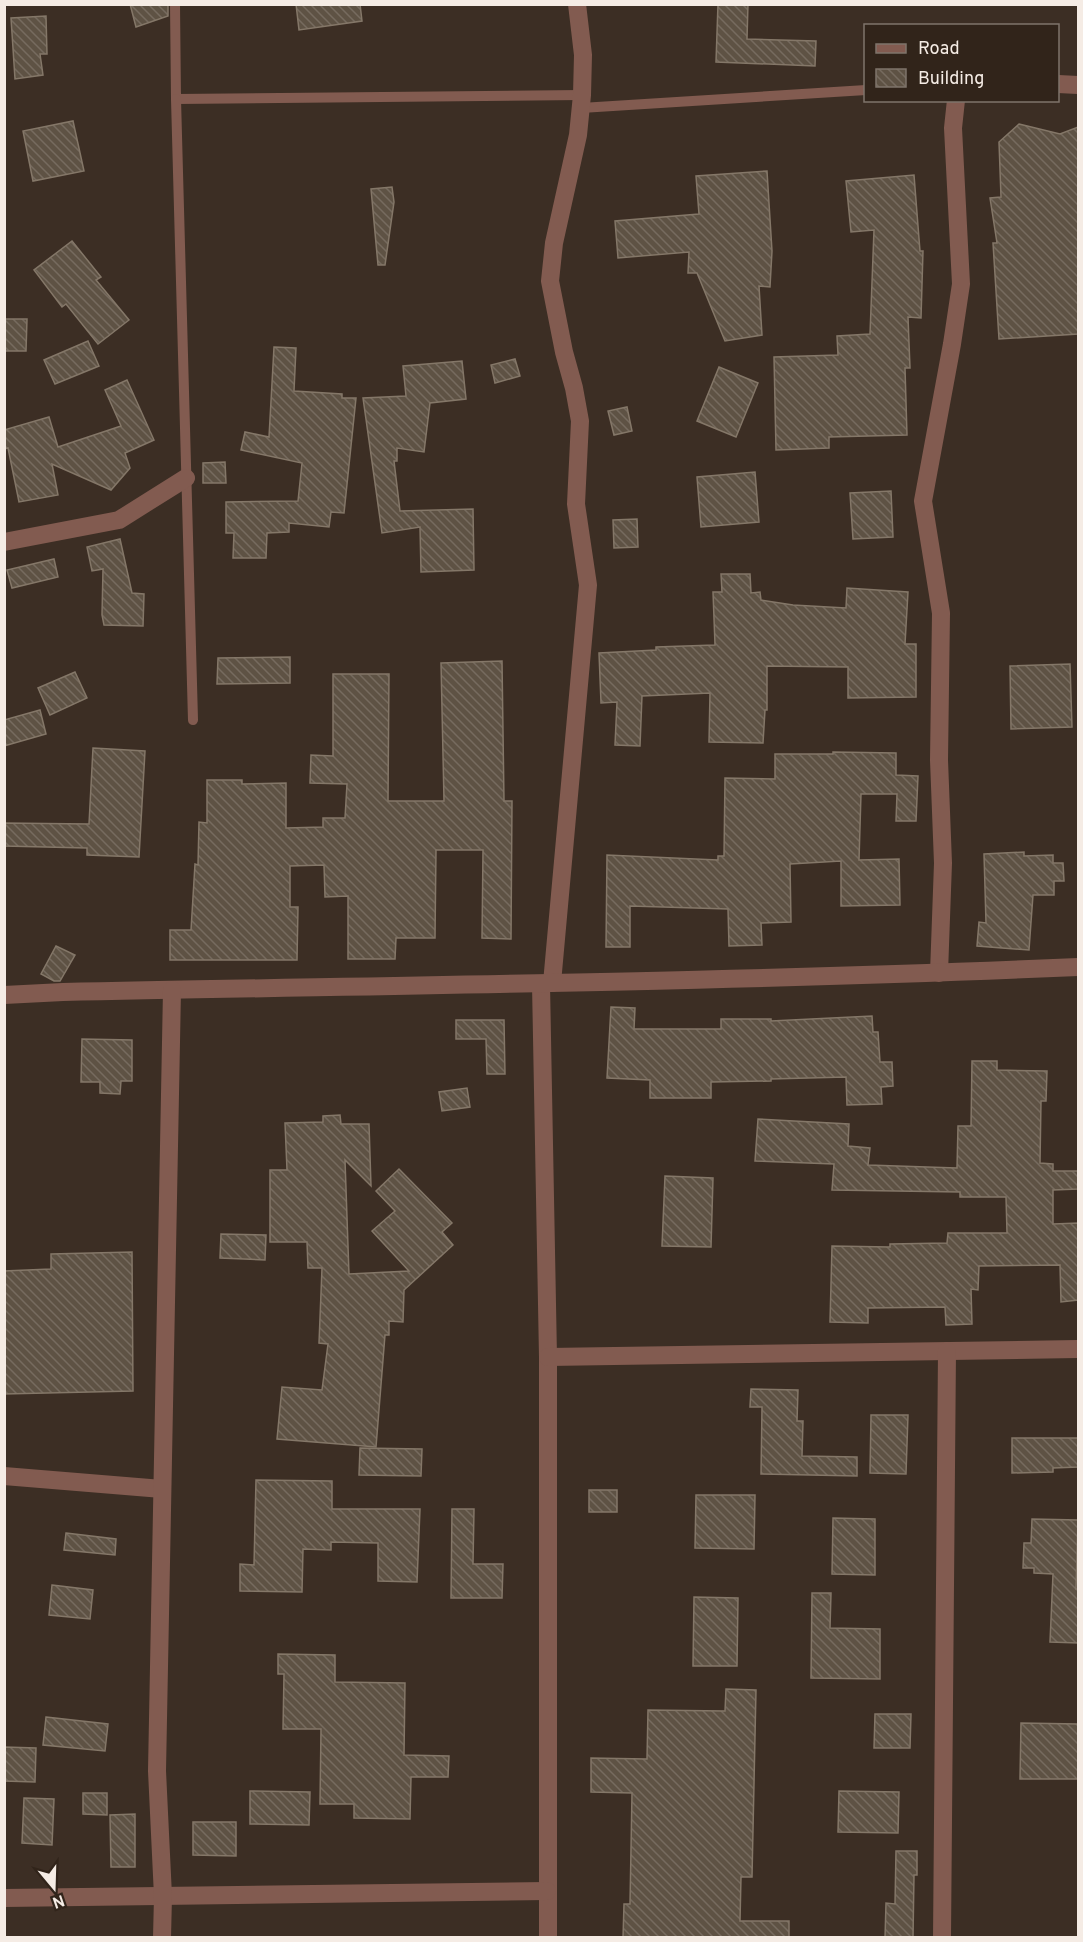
<svg xmlns="http://www.w3.org/2000/svg" width="1083" height="1942" viewBox="0 0 1083 1942" font-family="Overpass,sans-serif">
  <defs>
    <pattern id="building-back-hatch" width="6" height="6" patternUnits="userSpaceOnUse" patternTransform="scale(1.5)"><rect width="6" height="6" fill="#5e5244"/><path d="M-1 5l2 2M0 0l6 6M5-1l2 2" fill="none" stroke="#766b5f"/></pattern>
  </defs>
  <rect width="100%" height="100%" fill="#3c2e24"/>
  <g fill="url(#building-back-hatch)" stroke="#847768" stroke-width="1.5">
    <path d="M 130,4 L 168,4 L 168,16 L 136,27 Z"/>
    <path d="M 296,4 L 360,4 L 362,21 L 299,30 Z"/>
    <path d="M 718,4 L 748,4 L 747,39 L 816,41 L 815,66 L 716,62 Z"/>
    <path d="M 46,16 L 47,54 L 40,54 L 43,75 L 15,79 L 11,18 Z"/>
    <path d="M 73,121 L 84,171 L 33,181 L 23,131 Z"/>
    <path d="M 1019,124 L 1060,134 L 1078,127 L 1078,334 L 999,339 L 993,243 L 997,243 L 990,198 L 1001,197 L 999,142 Z"/>
    <path d="M 767,171 L 772,251 L 770,287 L 759,286 L 762,335 L 725,341 L 697,273 L 688,273 L 689,252 L 618,258 L 615,221 L 699,214 L 696,176 Z"/>
    <path d="M 914,175 L 920,251 L 923,251 L 921,318 L 908,317 L 910,368 L 905,368 L 907,435 L 829,437 L 829,448 L 776,450 L 774,357 L 838,355 L 837,336 L 870,334 L 874,230 L 851,232 L 846,181 Z"/>
    <path d="M 392,187 L 394,202 L 385,265 L 378,265 L 371,189 Z"/>
    <path d="M 72,241 L 101,277 L 96,280 L 129,320 L 98,344 L 66,304 L 62,307 L 34,270 Z"/>
    <path d="M 4,319 L 27,319 L 26,351 L 4,351 Z"/>
    <path d="M 88,341 L 99,366 L 55,384 L 44,360 Z"/>
    <path d="M 274,347 L 296,348 L 294,391 L 342,394 L 342,398 L 356,398 L 344,513 L 331,512 L 329,527 L 289,523 L 289,532 L 267,533 L 266,558 L 233,558 L 234,533 L 226,533 L 226,502 L 298,501 L 302,463 L 241,450 L 245,432 L 269,437 Z"/>
    <path d="M 515,359 L 520,376 L 495,383 L 491,365 Z"/>
    <path d="M 462,361 L 466,399 L 430,403 L 424,452 L 397,448 L 397,461 L 394,461 L 400,511 L 473,509 L 474,570 L 421,572 L 420,527 L 382,533 L 363,398 L 406,396 L 403,366 Z"/>
    <path d="M 719,367 L 758,383 L 736,437 L 697,421 Z"/>
    <path d="M 127,380 L 154,440 L 125,453 L 130,468 L 111,490 L 52,464 L 58,495 L 19,502 L 8,448 L 4,449 L 4,430 L 49,417 L 58,447 L 121,426 L 105,390 Z"/>
    <path d="M 627,407 L 632,431 L 614,435 L 608,411 Z"/>
    <path d="M 225,462 L 226,483 L 203,483 L 203,463 Z"/>
    <path d="M 755,472 L 759,522 L 701,527 L 697,477 Z"/>
    <path d="M 891,491 L 893,537 L 853,539 L 850,493 Z"/>
    <path d="M 637,519 L 638,547 L 614,548 L 613,520 Z"/>
    <path d="M 120,539 L 132,593 L 144,594 L 143,626 L 104,625 L 102,615 L 103,569 L 92,571 L 87,547 Z"/>
    <path d="M 54,559 L 58,577 L 12,588 L 7,570 Z"/>
    <path d="M 721,574 L 750,574 L 751,593 L 760,592 L 761,600 L 793,605 L 846,608 L 847,588 L 908,592 L 905,644 L 916,644 L 916,697 L 848,698 L 848,667 L 767,666 L 767,710 L 765,710 L 763,743 L 709,742 L 710,693 L 642,696 L 640,746 L 615,745 L 617,702 L 601,703 L 599,653 L 656,650 L 656,647 L 715,645 L 713,592 L 722,592 Z"/>
    <path d="M 290,657 L 290,683 L 217,684 L 218,658 Z"/>
    <path d="M 502,661 L 504,801 L 512,801 L 511,939 L 482,938 L 483,850 L 436,850 L 435,938 L 396,938 L 395,959 L 348,959 L 348,896 L 325,897 L 324,865 L 290,866 L 290,907 L 298,907 L 297,960 L 170,960 L 170,930 L 191,930 L 195,864 L 198,865 L 199,822 L 207,823 L 207,780 L 242,780 L 242,784 L 286,783 L 286,828 L 323,827 L 323,818 L 345,818 L 347,784 L 310,783 L 311,755 L 333,756 L 333,674 L 389,674 L 388,801 L 444,801 L 441,663 Z"/>
    <path d="M 1070,664 L 1072,727 L 1011,729 L 1010,666 Z"/>
    <path d="M 75,672 L 87,698 L 50,715 L 38,688 Z"/>
    <path d="M 40,710 L 46,734 L 4,746 L 4,720 Z"/>
    <path d="M 93,748 L 145,751 L 139,857 L 87,855 L 87,848 L 4,846 L 4,823 L 89,824 Z"/>
    <path d="M 833,752 L 896,753 L 896,775 L 918,776 L 916,821 L 896,821 L 897,794 L 861,794 L 859,860 L 899,859 L 900,905 L 841,906 L 841,861 L 790,864 L 791,922 L 761,923 L 762,945 L 729,946 L 728,909 L 630,906 L 630,947 L 606,947 L 607,855 L 718,860 L 718,856 L 724,856 L 725,778 L 775,779 L 775,754 L 833,754 Z"/>
    <path d="M 1024,852 L 1024,856 L 1053,855 L 1053,863 L 1063,863 L 1064,881 L 1054,881 L 1054,895 L 1033,895 L 1029,950 L 977,946 L 979,922 L 986,923 L 984,854 Z"/>
    <path d="M 56,946 L 75,955 L 60,981 L 54,981 L 41,974 Z"/>
    <path d="M 611,1007 L 635,1008 L 634,1029 L 721,1029 L 721,1019 L 771,1019 L 771,1021 L 872,1016 L 873,1032 L 878,1032 L 880,1062 L 892,1062 L 893,1086 L 881,1087 L 882,1104 L 847,1105 L 846,1077 L 771,1079 L 771,1081 L 711,1082 L 711,1098 L 650,1098 L 650,1080 L 607,1078 Z"/>
    <path d="M 456,1020 L 504,1020 L 505,1074 L 487,1074 L 486,1039 L 456,1039 Z"/>
    <path d="M 82,1039 L 132,1040 L 132,1081 L 121,1081 L 120,1094 L 100,1093 L 100,1082 L 81,1082 Z"/>
    <path d="M 972,1061 L 997,1061 L 997,1070 L 1047,1071 L 1046,1101 L 1041,1101 L 1040,1163 L 1053,1164 L 1053,1171 L 1078,1171 L 1078,1189 L 1053,1190 L 1053,1224 L 1078,1223 L 1078,1300 L 1061,1302 L 1060,1265 L 979,1266 L 978,1290 L 971,1289 L 972,1324 L 946,1325 L 945,1307 L 868,1308 L 868,1323 L 830,1322 L 832,1246 L 890,1247 L 890,1244 L 947,1243 L 948,1233 L 1007,1233 L 1006,1197 L 960,1197 L 960,1192 L 832,1190 L 834,1164 L 755,1161 L 758,1119 L 849,1124 L 848,1146 L 870,1148 L 868,1165 L 957,1168 L 958,1126 L 971,1126 Z"/>
    <path d="M 467,1088 L 470,1107 L 442,1111 L 439,1092 Z"/>
    <path d="M 340,1115 L 341,1124 L 369,1124 L 371,1186 L 345,1160 L 349,1274 L 409,1271 L 372,1231 L 395,1211 L 376,1191 L 399,1169 L 452,1223 L 442,1232 L 453,1245 L 404,1290 L 403,1322 L 389,1321 L 389,1335 L 385,1335 L 376,1447 L 277,1439 L 282,1387 L 322,1390 L 328,1344 L 319,1343 L 322,1268 L 308,1268 L 307,1242 L 270,1242 L 270,1170 L 287,1170 L 285,1123 L 323,1122 L 323,1116 Z"/>
    <path d="M 665,1176 L 713,1178 L 711,1247 L 662,1246 Z"/>
    <path d="M 221,1234 L 266,1235 L 265,1260 L 220,1258 Z"/>
    <path d="M 132,1252 L 133,1391 L 4,1394 L 4,1271 L 51,1269 L 51,1254 Z"/>
    <path d="M 751,1389 L 798,1390 L 797,1421 L 803,1421 L 802,1456 L 857,1457 L 857,1476 L 761,1474 L 762,1407 L 750,1407 Z"/>
    <path d="M 871,1415 L 908,1415 L 906,1474 L 870,1473 Z"/>
    <path d="M 1012,1438 L 1078,1438 L 1078,1467 L 1053,1468 L 1053,1472 L 1012,1473 Z"/>
    <path d="M 360,1448 L 422,1449 L 421,1476 L 359,1475 Z"/>
    <path d="M 256,1480 L 332,1481 L 332,1509 L 420,1509 L 417,1582 L 378,1581 L 378,1543 L 331,1542 L 331,1550 L 303,1549 L 302,1592 L 240,1591 L 240,1564 L 254,1565 Z"/>
    <rect x="589" y="1490" width="28" height="22"/>
    <path d="M 696,1495 L 755,1495 L 754,1549 L 695,1548 Z"/>
    <path d="M 452,1509 L 474,1509 L 473,1564 L 503,1564 L 502,1598 L 451,1598 Z"/>
    <path d="M 833,1518 L 875,1519 L 875,1575 L 832,1574 Z"/>
    <path d="M 1032,1519 L 1078,1520 L 1076,1589 L 1078,1589 L 1078,1643 L 1050,1642 L 1053,1574 L 1034,1573 L 1034,1568 L 1023,1568 L 1024,1543 L 1031,1543 Z"/>
    <path d="M 66,1533 L 116,1539 L 115,1555 L 64,1550 Z"/>
    <path d="M 52,1585 L 93,1590 L 90,1619 L 49,1615 Z"/>
    <path d="M 812,1593 L 831,1593 L 830,1628 L 880,1629 L 880,1679 L 811,1678 Z"/>
    <path d="M 694,1597 L 738,1598 L 737,1666 L 693,1666 Z"/>
    <path d="M 278,1654 L 335,1655 L 335,1682 L 405,1683 L 404,1755 L 449,1756 L 448,1777 L 411,1777 L 410,1819 L 354,1818 L 354,1804 L 320,1804 L 321,1729 L 283,1729 L 284,1674 L 278,1674 Z"/>
    <path d="M 726,1689 L 756,1690 L 752,1877 L 741,1877 L 740,1921 L 789,1921 L 789,1938 L 623,1938 L 624,1904 L 630,1904 L 632,1793 L 591,1792 L 591,1758 L 647,1759 L 648,1710 L 725,1711 Z"/>
    <path d="M 875,1714 L 911,1714 L 910,1748 L 874,1748 Z"/>
    <path d="M 46,1717 L 108,1724 L 105,1751 L 43,1745 Z"/>
    <path d="M 1021,1723 L 1078,1724 L 1078,1779 L 1020,1779 Z"/>
    <path d="M 4,1747 L 36,1748 L 35,1782 L 4,1781 Z"/>
    <path d="M 250,1791 L 310,1792 L 309,1825 L 250,1824 Z"/>
    <path d="M 839,1791 L 899,1792 L 898,1833 L 838,1832 Z"/>
    <path d="M 83,1793 L 107,1793 L 107,1815 L 83,1814 Z"/>
    <path d="M 24,1798 L 54,1799 L 52,1845 L 22,1843 Z"/>
    <path d="M 135,1814 L 135,1867 L 111,1867 L 110,1815 Z"/>
    <path d="M 193,1822 L 236,1822 L 236,1856 L 193,1855 Z"/>
    <path d="M 896,1851 L 917,1851 L 917,1875 L 914,1875 L 913,1938 L 885,1938 L 886,1903 L 895,1904 Z"/>
  </g>
  <g fill="none" stroke-linecap="round" stroke-linejoin="round">
    <g stroke="#825b50" stroke-width="10">
      <path d="M 175,4 L 176,99 L 582,95"/>
      <path d="M 176,99 L 193,720"/>
      <path d="M 581,108 L 866,90"/>
    </g>
    <g stroke="#825b50" stroke-width="18">
      <path d="M 1058,84 L 1078,85"/>
      <path d="M 4,542 L 119,520 L 186,478"/>
      <path d="M 939,973 L 943,863 L 939,760 L 941,613 L 923,501 L 952,344 L 961,284 L 953,128 L 956,100"/>
      <path d="M 552,983 L 588,585 L 576,504 L 580,421 L 574,388 L 564,352 L 550,281 L 554,243 L 578,135 L 582,95 L 583,55 L 577,4"/>
      <path d="M 541,984 L 548,1357 L 548,1938"/>
      <path d="M 4,995 L 63,992 C 402,985 740,982 1078,967"/>
      <path d="M 548,1357 L 1078,1349"/>
      <path d="M 4,1476 L 162,1489"/>
      <path d="M 4,1898 L 547,1891"/>
      <path d="M 162,1938 L 163,1896 L 157,1771 L 172,990"/>
      <path d="M 942,1938 L 947,1351"/>
    </g>
  </g>
  <rect width="1083" height="1942" fill="none" stroke="#f5ece5" stroke-width="12"/>
  <rect x="864" y="24" width="195" height="78" fill="#31241a" stroke="#7f746b" stroke-width="1.5"/>
  <rect x="876" y="44" width="30" height="9" fill="#825b50" stroke="#7f746b" stroke-width="1.5"/>
  <text x="918" y="54" font-size="18" fill="#f5ece5">Road</text>
  <rect x="876" y="69" width="30" height="18" fill="url(#building-back-hatch)" stroke="#7f746b" stroke-width="1.5"/>
  <text x="918" y="84" font-size="18" fill="#f5ece5">Building</text>
  <g transform="translate(54 1888) rotate(161)" stroke="#31241a" stroke-width="4.5" paint-order="stroke">
  <path d="M0-4.5L10 22L0 15L-10 22Z" fill="#f5ece5"/>
  <text y="-9" font-size="16" font-weight="bold" text-anchor="middle" fill="#f5ece5">N</text>
  </g>
</svg>
